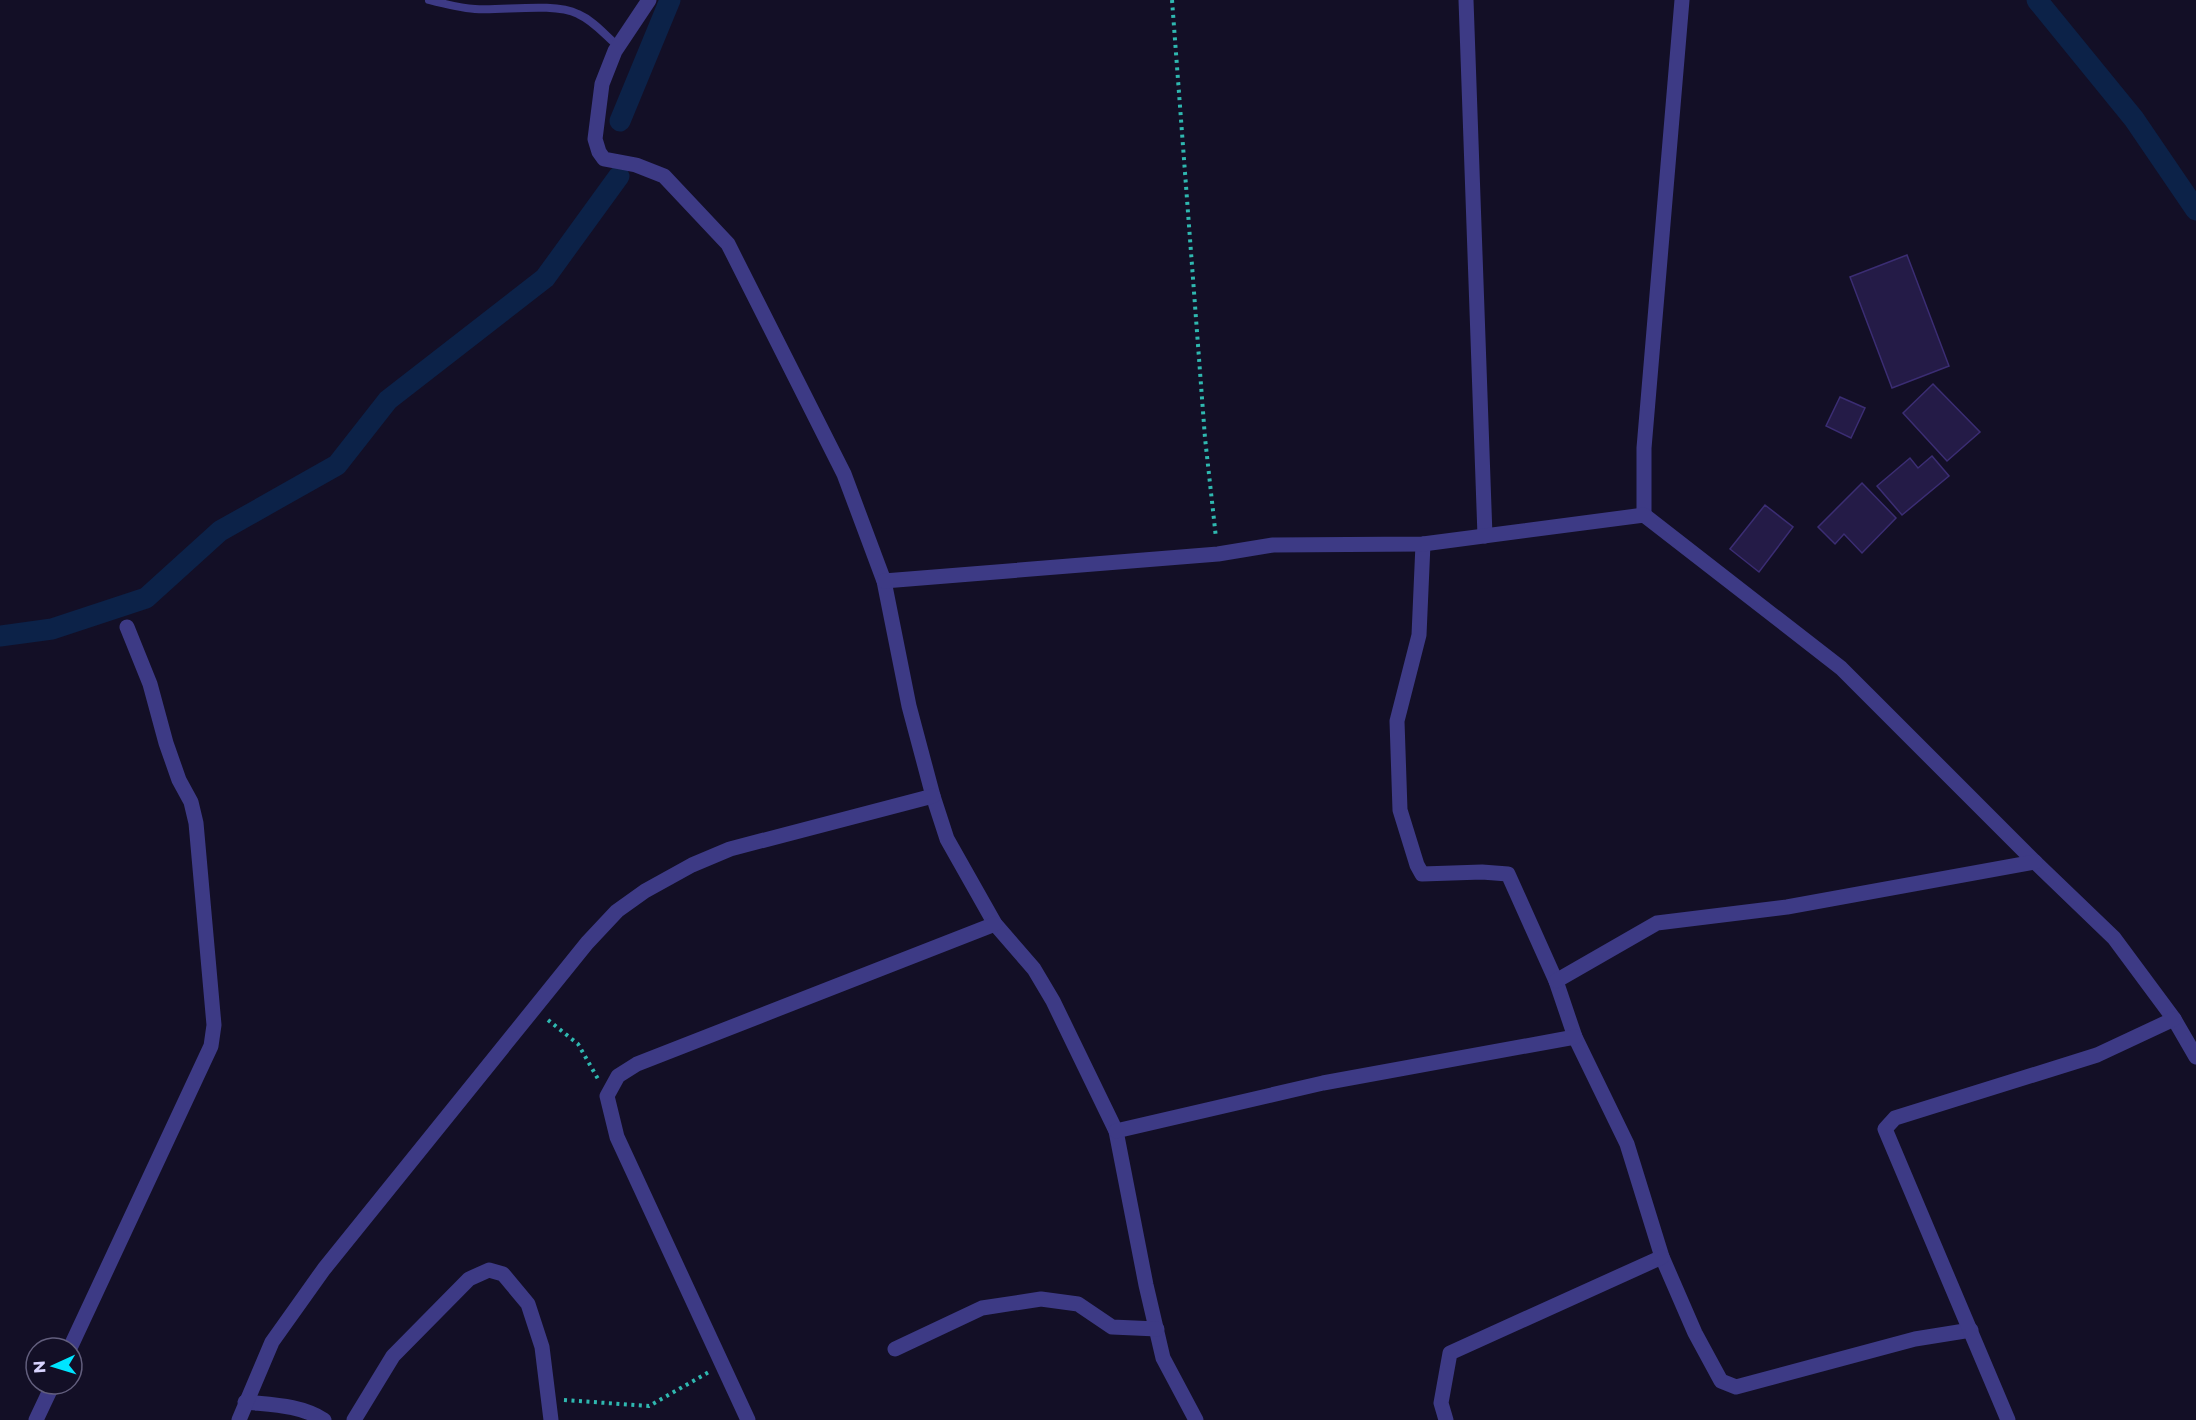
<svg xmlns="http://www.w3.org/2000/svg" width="2196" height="1420" viewBox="0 0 2196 1420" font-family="Montserrat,sans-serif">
  <rect width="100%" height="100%" fill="#130f26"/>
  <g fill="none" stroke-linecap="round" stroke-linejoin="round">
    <g stroke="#0c2248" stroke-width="21">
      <path d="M 2037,0 L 2134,119 L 2196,210"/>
      <path d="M 620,121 L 670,0"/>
      <path d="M 0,636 L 52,629 L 146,598 L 220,531 L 337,465 L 388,400 L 545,278 L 619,176"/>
    </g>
  </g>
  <g fill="#241b47" stroke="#3b2d73" stroke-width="1.5">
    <path d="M 1907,255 L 1949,366 L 1892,388 L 1850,277 Z"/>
    <path d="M 1933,384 L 1980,432 L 1947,461 L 1903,413 Z"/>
    <path d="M 1840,397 L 1865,408 L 1851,438 L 1826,426 Z"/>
    <path d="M 1932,456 L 1949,476 L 1902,515 L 1877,486 L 1910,458 L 1918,468 Z"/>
    <path d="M 1862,483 L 1896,518 L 1862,553 L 1844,534 L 1835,544 L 1818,527 Z"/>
    <path d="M 1765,505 L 1793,527 L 1759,572 L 1730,549 Z"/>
  </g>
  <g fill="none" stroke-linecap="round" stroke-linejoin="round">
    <g stroke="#2fb8b0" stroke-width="4" stroke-dasharray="3 4.5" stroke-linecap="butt">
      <path d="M 1172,0 L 1205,438 L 1216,538"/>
      <path d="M 548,1020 L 578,1044 L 598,1079"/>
      <path d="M 564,1400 L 649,1406 L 709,1372"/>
    </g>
    <path stroke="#3d3a85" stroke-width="8" d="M 429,0 C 444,4 459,8 475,9 C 504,11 553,2 578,14 C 594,21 605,35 618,46"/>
    <g stroke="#3d3a85" stroke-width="15">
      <path d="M 649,0 L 615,51 L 602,84 L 595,139 L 599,152 L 604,159 L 636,165 L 664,176 L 728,244 L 844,474 L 884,581 L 909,706 L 933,796 L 947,839 L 995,924 L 1034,969 L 1053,1001 L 1116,1131 L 1146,1285 L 1163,1358 L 1196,1420"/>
      <path d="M 1466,0 L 1485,536"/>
      <path d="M 1644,515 L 1644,448 L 1682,0"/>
      <path d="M 1423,544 L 1419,635 L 1397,721 L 1400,810 L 1417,865 L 1422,874 L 1482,872 L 1508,874 L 1556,981 L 1575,1037 L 1627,1144 L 1662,1257 L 1695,1333 L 1721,1381 L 1736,1387 L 1915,1339 L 1971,1330"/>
      <path d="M 884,581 L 1218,554 L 1273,545 L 1423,544 L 1644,515 L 1841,668 L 2035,862 L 2114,938 L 2174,1019 L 2196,1057"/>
      <path d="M 1556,981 L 1657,923 L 1787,907 L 2035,862"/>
      <path d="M 1116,1131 L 1323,1083 L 1575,1037"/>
      <path d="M 70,1348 L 211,1046 L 214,1025 L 196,823 L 191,802 L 179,780 L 166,743 L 150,684 L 127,627"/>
      <path d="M 895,1349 L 982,1308 L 1041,1299 L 1078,1304 L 1112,1327 L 1157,1329"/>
      <path d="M 245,1402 C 273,1405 300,1405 324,1420"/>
      <path d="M 36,1420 L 53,1384"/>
      <path d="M 239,1420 L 272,1342 L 324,1269 L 587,943 L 617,911 L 645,891 L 692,865 L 730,849 L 933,796"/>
      <path d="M 354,1420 L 393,1356 L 469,1279 L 489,1270 L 503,1274 L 528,1304 L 542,1347 L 551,1420"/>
      <path d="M 748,1420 L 617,1137 L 607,1096 L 618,1076 L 637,1064 L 995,924"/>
      <path d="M 1446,1420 L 1441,1403 L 1450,1353 L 1662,1257"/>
      <path d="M 2008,1420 L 1885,1129 L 1895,1118 L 2097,1055 L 2174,1019"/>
    </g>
  </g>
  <g transform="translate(54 1366) rotate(266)"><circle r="28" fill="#130f26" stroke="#625e7d" stroke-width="1.5"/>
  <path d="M0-4.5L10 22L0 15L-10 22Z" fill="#00e5ff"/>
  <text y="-9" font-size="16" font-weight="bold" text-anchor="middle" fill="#d9d4ff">N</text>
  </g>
</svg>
